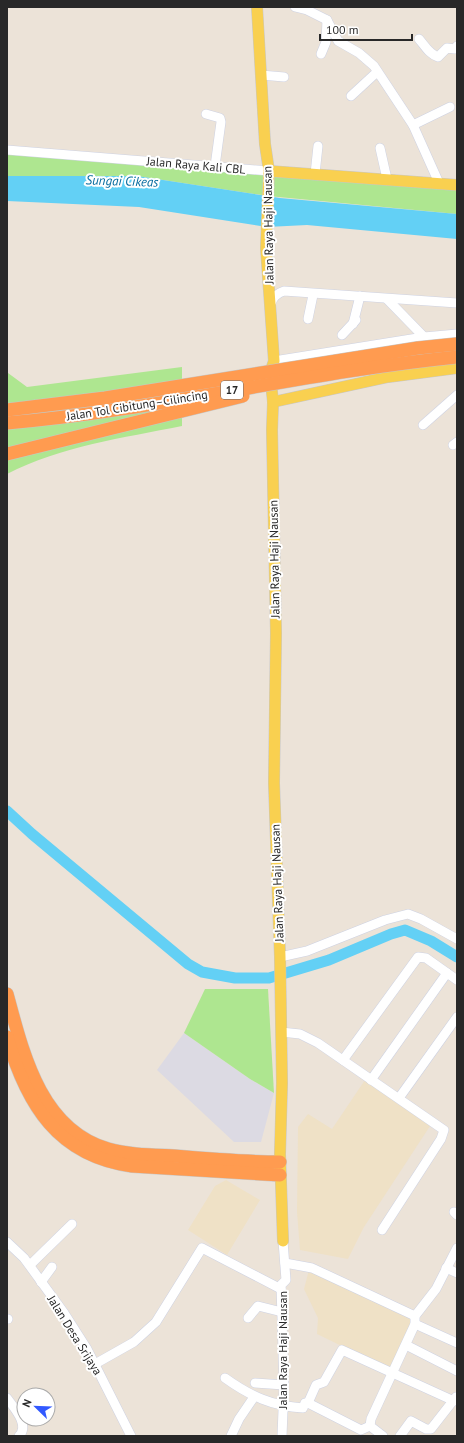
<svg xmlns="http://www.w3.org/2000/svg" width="464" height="1443" viewBox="0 0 464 1443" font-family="'PT Sans',sans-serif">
  <rect width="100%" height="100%" fill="#ece3d8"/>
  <path fill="#dcdae3" d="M 184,1033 L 250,1079 L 274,1093 L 261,1142 L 234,1142 L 157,1070 Z"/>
  <g fill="#efe1c6">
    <path d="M 365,1080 L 432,1123 L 364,1227 L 348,1259 L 300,1250 L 297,1212 L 298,1127 L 308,1114 L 332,1129 Z"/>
    <path d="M 226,1180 L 260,1200 L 227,1255 L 188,1230 L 215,1186 Z"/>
    <path d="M 309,1270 L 413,1318 L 391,1370 L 317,1334 L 318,1318 L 304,1289 Z"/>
  </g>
  <g fill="#aee690">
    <path d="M 7,153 L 457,185 L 457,214 L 268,196 L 137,176 L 7,176 Z"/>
    <path d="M 182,367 L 182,426 C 123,438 61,446 7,474 L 8,373 L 27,387 Z"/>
    <path d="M 205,989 L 268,989 L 274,1093 L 250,1079 L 184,1033 Z"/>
  </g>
  <path fill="#63d0f5" d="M 7,176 L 137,176 L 280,198 L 457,214 L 457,239 L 307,225 L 267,227 L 139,207 L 7,201 Z"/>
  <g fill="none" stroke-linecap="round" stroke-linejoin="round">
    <path stroke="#63d0f5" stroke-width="11" d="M 7,811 L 32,834 L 188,964 L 202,972 L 235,978 L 269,978 L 329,960 L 391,934 L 405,930 L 431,941 L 457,957"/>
    <g stroke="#ced2e2" stroke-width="10">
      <g id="minor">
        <path d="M 295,7 L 307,10 L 327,20 L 338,41 L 359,53 L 374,66 L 413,125 L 439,183"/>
        <path d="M 419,39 C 425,46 429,54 438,57 L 447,48 L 455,49 L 457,46"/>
        <path d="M 321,54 L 326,42 L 327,20"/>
        <path d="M 261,75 L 284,77"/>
        <path d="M 351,96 L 377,72"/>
        <path d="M 206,114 L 220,118 L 221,122 L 215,166"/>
        <path d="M 413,125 L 450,107"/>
        <path d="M 380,148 L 387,179"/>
        <path d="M 7,150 L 269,171"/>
        <path d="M 315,174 L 318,146"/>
        <path d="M 387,299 L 424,337"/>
        <path d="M 271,303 C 273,297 278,293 284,291 L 457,303"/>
        <path d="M 308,319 L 313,295"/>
        <path d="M 353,324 L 360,296"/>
        <path d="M 342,335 L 356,320"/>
        <path d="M 274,361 L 424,337 L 457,334"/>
        <path d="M 423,425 L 457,395"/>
        <path d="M 453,445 L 457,442"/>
        <path d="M 280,957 L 307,951 L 385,920 L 408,914 L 421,919 L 457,939"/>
        <path d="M 281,1032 L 300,1034 L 318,1043 L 444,1130 L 441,1139 L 382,1230"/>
        <path d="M 343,1060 L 418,957 L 426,958 L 457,980"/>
        <path d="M 371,1080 L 447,973"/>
        <path d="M 399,1098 L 457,1017"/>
        <path d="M 454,1212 L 457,1215"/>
        <path d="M 7,1242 L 24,1258 L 64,1313 L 87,1349 L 131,1436"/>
        <path d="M 285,1263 L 312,1268 L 415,1316"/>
        <path d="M 30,1265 L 72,1224"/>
        <path d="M 446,1268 L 457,1273"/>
        <path d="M 41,1282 L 52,1267"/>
        <path d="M 248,1318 L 258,1306 L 282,1312"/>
        <path d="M 7,1319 L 8,1319"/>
        <path d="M 415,1324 L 457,1343"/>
        <path d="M 406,1345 L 457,1371"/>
        <path d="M 95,1364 L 134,1342 L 156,1322 L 202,1248 L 281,1289"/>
        <path d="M 225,1378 C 250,1396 272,1406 303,1408 L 305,1403 L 308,1403 L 361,1430 L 370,1426"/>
        <path d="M 255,1383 L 284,1385"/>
        <path d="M 7,1398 C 14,1408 30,1425 19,1436"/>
        <path d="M 308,1403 L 316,1385 L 324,1382 L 342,1350 L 454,1401"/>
        <path d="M 231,1436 L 239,1419 L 254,1397"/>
        <path d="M 282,1436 L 284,1385 L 281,1285 L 286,1280 L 283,1241"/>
        <path d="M 383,1436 L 370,1426 L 371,1419 L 415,1324 L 415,1316 L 436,1289 L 457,1248"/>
        <path d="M 400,1436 L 411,1421 L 426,1429 L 431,1429 L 456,1397"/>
      </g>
    </g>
    <g stroke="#c7c7c7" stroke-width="12">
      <g id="major">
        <path d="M 257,7 L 265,144 L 269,171 L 266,248 L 274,361 L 270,373 L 273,402 L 272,430 L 276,633 L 274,783 L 280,957 L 282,1083 L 280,1154 L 283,1241"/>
        <path d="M 269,171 L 457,185"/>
        <path d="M 273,402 L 388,377 L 457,368"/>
      </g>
    </g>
    <g stroke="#c7c7c7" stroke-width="14">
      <g id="highway">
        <path d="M 7,994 C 23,1053 40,1129 108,1149 C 129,1155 152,1155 174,1156 C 209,1159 245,1162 280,1162"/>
        <path d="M 7,1037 C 27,1105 58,1156 132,1166 L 280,1175"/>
      </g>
    </g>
    <use href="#minor" stroke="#fff" stroke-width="9"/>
    <use href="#major" stroke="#f9d050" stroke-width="11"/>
    <use href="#highway" stroke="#ff9b50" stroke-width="13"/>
    <g stroke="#c7c7c7" stroke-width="14" stroke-linecap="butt">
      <g id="highway-bridge">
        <path d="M 7,410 L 105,398 L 418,348 L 457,344"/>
        <path d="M 7,423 C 158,410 306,372 457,357"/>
        <path d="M 7,454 L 243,396"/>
      </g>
    </g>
    <use href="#highway-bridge" stroke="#ff9b50" stroke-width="13"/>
  </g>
  <g text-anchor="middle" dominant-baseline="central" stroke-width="4" stroke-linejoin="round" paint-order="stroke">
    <rect fill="#fff" stroke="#686868" stroke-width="1" x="221" y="381" width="22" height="18" rx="3"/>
    <g font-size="11" font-weight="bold" fill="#282828">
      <text x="232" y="390">17</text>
    </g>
    <g font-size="12" fill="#282828" stroke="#fff">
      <text transform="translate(196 165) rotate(5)">Jalan Raya Kali CBL</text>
      <text transform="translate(268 225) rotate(-91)">Jalan Raya Haji Nausan</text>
      <text transform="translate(137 405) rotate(-9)">Jalan Tol Cibitung–Cilincing</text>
      <text transform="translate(274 559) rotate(-91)">Jalan Raya Haji Nausan</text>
      <text transform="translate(277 883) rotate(-92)">Jalan Raya Haji Nausan</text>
      <text transform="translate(75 1335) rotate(58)">Jalan Desa Srijaya</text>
      <text transform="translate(282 1350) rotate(-90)">Jalan Raya Haji Nausan</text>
    </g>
    <g font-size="13" font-style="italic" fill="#056b9f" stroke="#fff">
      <text transform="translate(122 181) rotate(2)">Sungai Cikeas</text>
    </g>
  </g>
  <rect width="464" height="1443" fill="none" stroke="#282828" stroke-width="16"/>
  <g transform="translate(36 1407) rotate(293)"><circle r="19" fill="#ffffff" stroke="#a9a9a9"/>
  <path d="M0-3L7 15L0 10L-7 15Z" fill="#3259ff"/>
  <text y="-6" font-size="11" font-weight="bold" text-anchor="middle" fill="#282828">N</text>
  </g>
  <path d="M320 34v6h92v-6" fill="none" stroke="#282828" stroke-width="2"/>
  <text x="326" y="34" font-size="12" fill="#282828" stroke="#ffffff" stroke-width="3" paint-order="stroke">100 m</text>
</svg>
